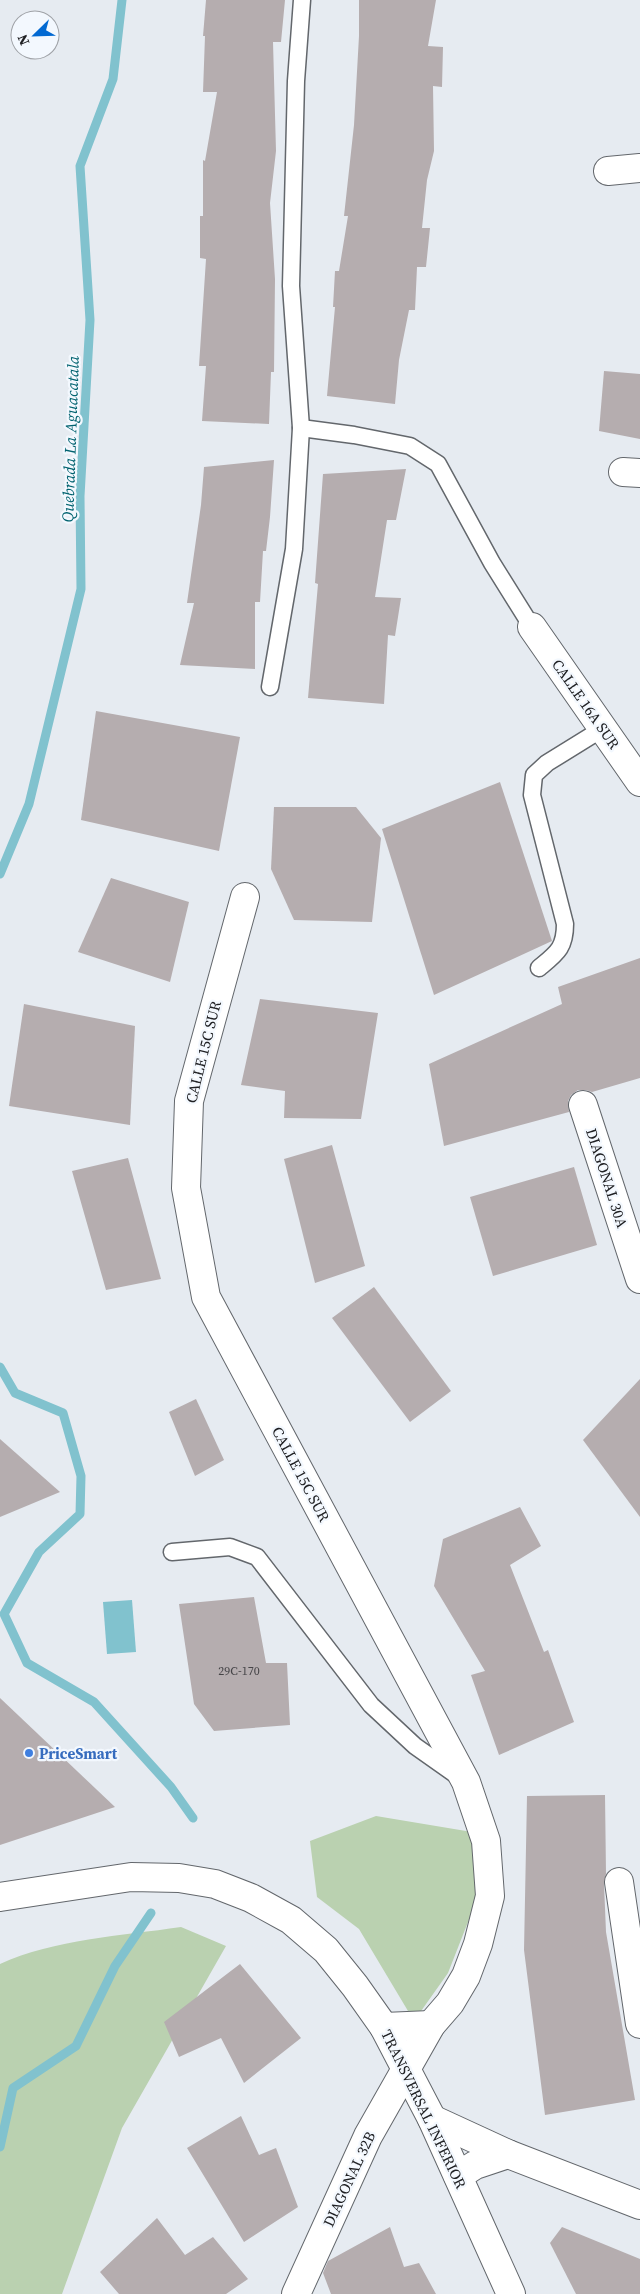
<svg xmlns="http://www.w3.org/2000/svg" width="640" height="2294" viewBox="0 0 640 2294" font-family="'Source Serif 4',serif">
  <rect width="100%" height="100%" fill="#e6ebf1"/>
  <g fill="#bad1b0">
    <path d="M 376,1816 L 472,1832 L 477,1899 L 448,1973 L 414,2021 L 359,1929 L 317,1897 L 310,1841 Z"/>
    <path d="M 181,1927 L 226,1946 L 122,2128 L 62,2294 L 0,2294 L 0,1964 C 55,1939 121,1936 181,1927 Z"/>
  </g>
  <path fill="#81c2ce" d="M 132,1600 L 136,1652 L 107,1654 L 103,1602 Z"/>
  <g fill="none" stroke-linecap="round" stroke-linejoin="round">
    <g stroke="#81c2ce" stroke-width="9">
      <path d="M 0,874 L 29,804 L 81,589 L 80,496 L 90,320 L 80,166 L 113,79 L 122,0"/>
      <path d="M 0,1367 L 15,1393 L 63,1413 L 81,1476 L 80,1514 L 39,1552 L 4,1614 L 27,1663 L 94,1702 L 171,1787 L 193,1818"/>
      <path d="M 0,2147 L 13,2088 L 76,2046 L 115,1966 L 151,1913"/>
    </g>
  </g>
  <g fill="#b5adaf">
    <path d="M 206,0 L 285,0 L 281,42 L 273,42 L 276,151 L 270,203 L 275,279 L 274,372 L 271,372 L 269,424 L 202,421 L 206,366 L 199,366 L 206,259 L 200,258 L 200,216 L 203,216 L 203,160 L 205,161 L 217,92 L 203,92 L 205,36 L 203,36 Z"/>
    <path d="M 359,0 L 436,0 L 428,46 L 443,47 L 442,87 L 433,86 L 434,151 L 427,180 L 422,228 L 430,228 L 426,267 L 417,267 L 415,310 L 409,310 L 399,360 L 395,404 L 327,396 L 335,307 L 333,307 L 335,271 L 339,271 L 348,216 L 344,216 L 354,125 L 359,36 Z"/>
    <path d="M 604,371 L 640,374 L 640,439 L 599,431 Z"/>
    <path d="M 274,460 L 270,517 L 266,551 L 263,551 L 260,602 L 255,602 L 255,669 L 180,665 L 194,603 L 187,603 L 201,505 L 204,467 Z"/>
    <path d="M 406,469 L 396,520 L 387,520 L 375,597 L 401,598 L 395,636 L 388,635 L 384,704 L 308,698 L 318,584 L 315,583 L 323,474 Z"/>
    <path d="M 96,711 L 240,737 L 219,851 L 81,820 Z"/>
    <path d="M 500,782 L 552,941 L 434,995 L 382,829 Z"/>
    <path d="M 274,807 L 356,807 L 381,838 L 372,922 L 294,920 L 271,869 Z"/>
    <path d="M 111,878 L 189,902 L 170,982 L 78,952 Z"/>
    <path d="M 640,958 L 640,1078 L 592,1092 L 586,1090 L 578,1090 L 571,1095 L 568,1101 L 569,1112 L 444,1146 L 429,1064 L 562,1004 L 558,987 Z"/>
    <path d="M 260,999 L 378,1013 L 361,1119 L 284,1118 L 285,1091 L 241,1085 Z"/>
    <path d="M 24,1004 L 135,1026 L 130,1125 L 9,1106 Z"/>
    <path d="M 332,1145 L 365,1266 L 315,1283 L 284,1159 Z"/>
    <path d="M 128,1158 L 161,1279 L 106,1290 L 72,1171 Z"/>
    <path d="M 574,1167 L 597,1245 L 493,1276 L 470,1197 Z"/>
    <path d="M 374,1287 L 451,1391 L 410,1422 L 332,1318 Z"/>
    <path d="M 640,1379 L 640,1517 L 583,1440 Z"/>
    <path d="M 196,1399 L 224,1460 L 195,1476 L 169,1412 Z"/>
    <path d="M 0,1439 L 60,1492 L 0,1517 Z"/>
    <path d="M 520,1507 L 541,1546 L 510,1565 L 544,1652 L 548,1650 L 574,1722 L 499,1755 L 471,1675 L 485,1671 L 434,1586 L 443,1539 Z"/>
    <path d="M 254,1597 L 266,1663 L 287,1663 L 290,1725 L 214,1731 L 194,1704 L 179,1604 Z"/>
    <path d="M 0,1698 L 115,1807 L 0,1845 Z"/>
    <path d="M 605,1795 L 606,1874 L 604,1884 L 606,1932 L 635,2100 L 545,2115 L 524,1950 L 527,1796 Z"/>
    <path d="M 240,1964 L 301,2038 L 244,2083 L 221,2038 L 179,2057 L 164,2022 Z"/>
    <path d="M 241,2116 L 259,2155 L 276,2148 L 298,2207 L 244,2242 L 187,2148 Z"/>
    <path d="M 157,2218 L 185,2255 L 213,2237 L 248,2279 L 226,2294 L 119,2294 L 100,2272 Z"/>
    <path d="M 390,2227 L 404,2267 L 419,2263 L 436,2294 L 331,2294 L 323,2273 L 328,2261 Z"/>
    <path d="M 562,2227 L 640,2259 L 640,2294 L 576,2294 L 550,2243 Z"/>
  </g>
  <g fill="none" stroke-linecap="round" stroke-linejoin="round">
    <g stroke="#63676c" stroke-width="19">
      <g id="lane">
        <path d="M 301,428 L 354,435 L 410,446 L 438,464 L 492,563 L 532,627"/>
        <path d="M 270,687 L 294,549 L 301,428 L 291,286 L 296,81 L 302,0"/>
        <path d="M 539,968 C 557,953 565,948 565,924 L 532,795 L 534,775 L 547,763 L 602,729"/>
        <path d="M 172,1552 L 230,1547 L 257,1557 L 371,1705 L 415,1746 L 459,1777"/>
      </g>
    </g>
    <g stroke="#63676c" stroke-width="30">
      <g id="street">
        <path d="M 608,171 L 640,168"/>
        <path d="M 623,472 L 640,473"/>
        <path d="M 532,627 L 640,782"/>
        <path d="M 245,897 L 189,1101 L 186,1188 L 206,1297 L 466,1782 L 486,1841 L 490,1896 L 478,1944 L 466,1976 L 450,2003 L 431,2025 L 368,2136 L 296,2294"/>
        <path d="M 583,1105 L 640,1279"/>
        <path d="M 619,1882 L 640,2024"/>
        <path d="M 384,2027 L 431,2025"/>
        <path d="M 432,2119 L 508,2154 L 640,2205"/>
        <path d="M 458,2176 L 475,2165 L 508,2154"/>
      </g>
    </g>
    <g stroke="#63676c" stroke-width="30">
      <path id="secondary" d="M 0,1897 L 131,1877 L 179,1878 L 215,1884 L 251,1898 L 291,1920 L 326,1950 L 355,1986 L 384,2027 L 432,2119 L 511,2294"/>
    </g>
    <use href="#lane" stroke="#fff" stroke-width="16"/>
    <use href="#street" stroke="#fff" stroke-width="28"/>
    <use href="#secondary" stroke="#fff" stroke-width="28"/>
  </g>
  <circle fill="#3f7fe0" stroke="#f3f8fe" stroke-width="2" cx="29" cy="1753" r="5"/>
  <g text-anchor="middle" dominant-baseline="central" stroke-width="4.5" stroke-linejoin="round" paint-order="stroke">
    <g font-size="12" fill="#454447">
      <text x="239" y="1671">29C-170</text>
    </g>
    <g font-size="15" fill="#202124" stroke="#f3f8fe">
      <text transform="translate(586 704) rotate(55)">CALLE 16A SUR</text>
      <text transform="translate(203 1052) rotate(-76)">CALLE 15C SUR</text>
      <text transform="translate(607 1178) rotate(72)">DIAGONAL 30A</text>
      <text transform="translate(301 1474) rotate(62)">CALLE 15C SUR</text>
      <text transform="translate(424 2109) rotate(64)">TRANSVERSAL INFERIOR</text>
      <text transform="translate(349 2179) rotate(-65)">DIAGONAL 32B</text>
    </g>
    <g font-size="15" font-weight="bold" fill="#366cbe" stroke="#f3f8fe" text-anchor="start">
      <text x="39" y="1753">PriceSmart</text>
    </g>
    <g font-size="16" font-style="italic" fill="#01626f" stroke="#f3f8fe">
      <text transform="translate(70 439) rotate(-88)">Quebrada La Aguacatala</text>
    </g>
  </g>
  <g transform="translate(35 35) rotate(247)"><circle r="24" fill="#f3f8fe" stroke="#9fa2a7"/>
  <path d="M0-4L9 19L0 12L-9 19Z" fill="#0269d2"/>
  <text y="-8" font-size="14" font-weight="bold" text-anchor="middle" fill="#202124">N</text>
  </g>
</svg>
